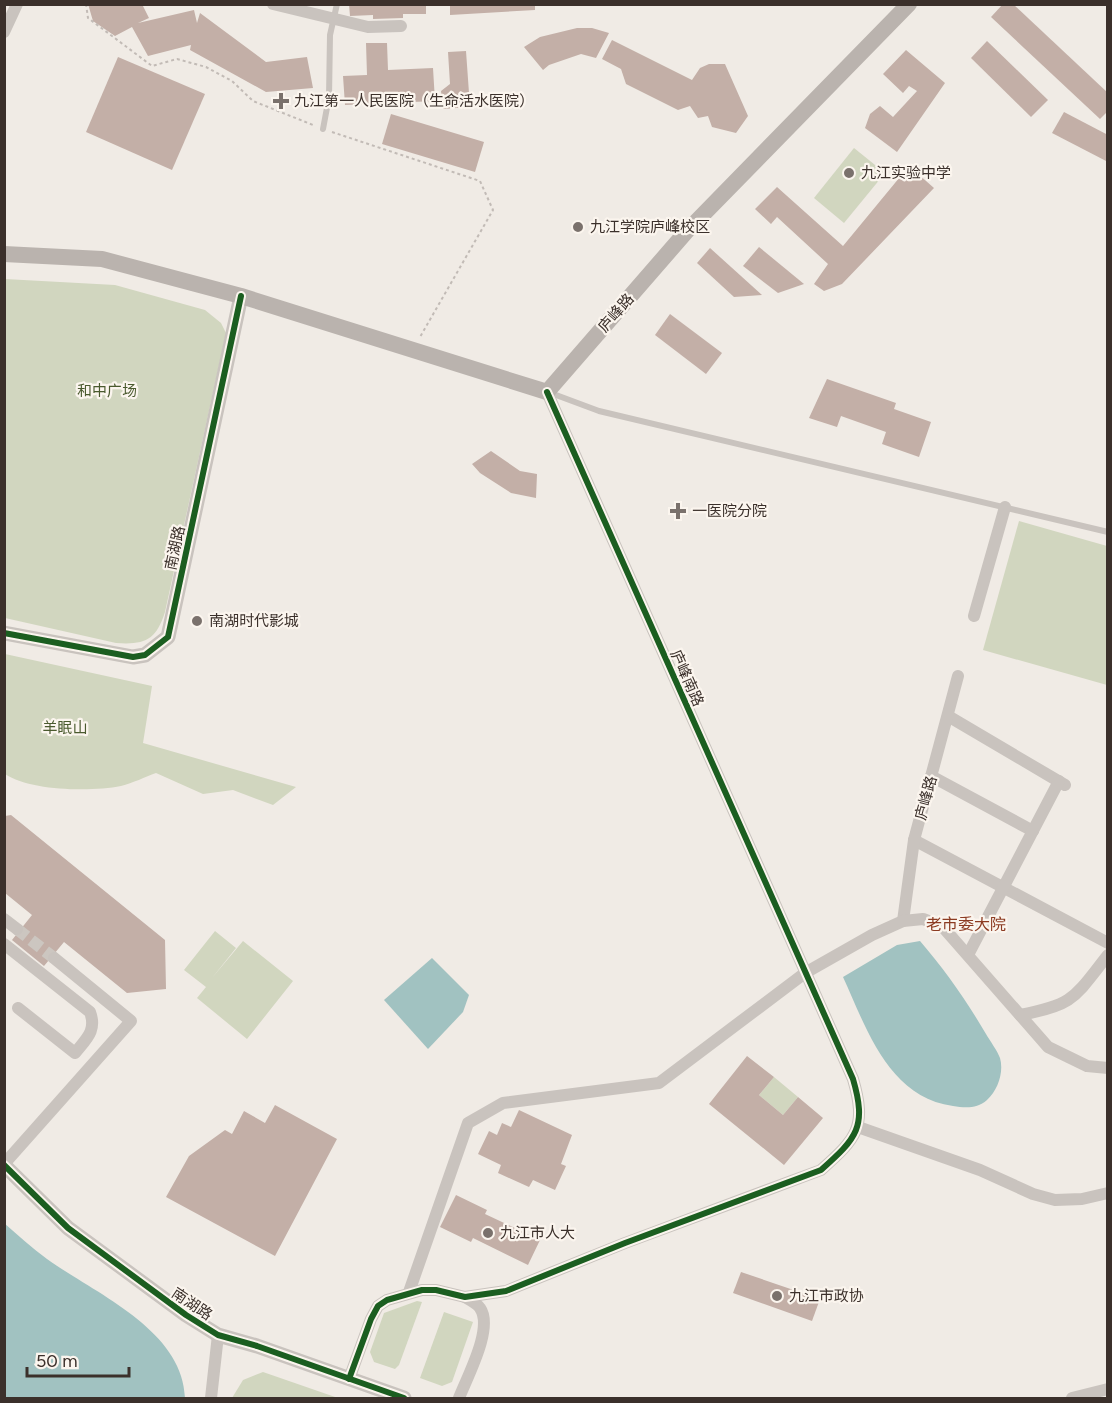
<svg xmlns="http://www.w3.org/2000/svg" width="1112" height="1403" viewBox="0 0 1112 1403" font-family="Figtree,'Noto Sans SC',sans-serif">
  <rect width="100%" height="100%" fill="#f0ebe5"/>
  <g fill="#d1d6bf">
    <path d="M 854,148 L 885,173 L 844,223 L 814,198 Z"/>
    <path d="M 5,279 L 115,285 L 205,310 L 221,323 L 226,333 L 165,612 C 156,640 145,645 116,643 L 5,618 Z"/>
    <path d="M 1019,521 L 1107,546 L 1107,685 L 983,650 Z"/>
    <path d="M 5,654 L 152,686 L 143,743 L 296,787 L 273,805 L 233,790 L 203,794 L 156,773 C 145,777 133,783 121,786 C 91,792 30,791 5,774 Z"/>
    <path d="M 215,931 L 236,948 L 212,978 L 243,941 L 293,981 L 247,1039 L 197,998 L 206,987 L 184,970 Z"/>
    <path d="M 774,1077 L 798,1097 L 783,1115 L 759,1095 Z"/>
    <path d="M 417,1301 L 422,1302 L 399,1365 L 395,1369 L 374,1362 L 370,1352 L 384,1313 Z"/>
    <path d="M 444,1312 L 473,1322 L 452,1382 L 442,1386 L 420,1378 Z"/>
    <path d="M 263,1372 L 338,1398 L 232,1398 L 243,1380 Z"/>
  </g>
  <g fill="#a1c2c1">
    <path d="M 920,941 C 945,970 966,1000 986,1034 C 990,1041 997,1050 1000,1058 C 1004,1072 998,1090 987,1100 C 977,1109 965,1108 953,1106 C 888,1097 866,1027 843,977 L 897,945 Z"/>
    <path d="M 432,958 L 469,995 L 463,1012 L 428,1049 L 384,1000 Z"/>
    <path d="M 4,1223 C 18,1235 32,1248 47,1259 C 96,1294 183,1330 185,1398 L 5,1398 Z"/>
  </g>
  <g fill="#c3afa7">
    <path d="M 88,4 L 142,4 L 149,18 L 138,23 L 194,10 L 197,23 L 200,13 L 266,62 L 307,57 L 313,88 L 266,92 L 190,50 L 191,45 L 148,56 L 132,27 L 115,36 L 93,21 Z"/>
    <path d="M 349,4 L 426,4 L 426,14 L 403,14 L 403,18 L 373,19 L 373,15 L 350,16 Z"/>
    <path d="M 450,4 L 535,4 L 535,10 L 450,15 Z"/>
    <path d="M 1003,4 L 1013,4 L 1108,93 L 1108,111 L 1100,119 L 991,17 Z"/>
    <path d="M 577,28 L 592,28 L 609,33 L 596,58 L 581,54 L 549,65 L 543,70 L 524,47 L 540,37 Z"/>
    <path d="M 612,40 L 692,80 L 700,68 L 709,64 L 725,64 L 748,116 L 736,133 L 712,127 L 708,116 L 698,118 L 690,106 L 678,110 L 626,84 L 621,69 L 602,59 Z"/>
    <path d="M 987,41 L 1048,100 L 1031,117 L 971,58 Z"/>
    <path d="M 366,43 L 387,43 L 388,70 L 433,68 L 435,101 L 345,105 L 343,76 L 367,75 Z"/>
    <path d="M 906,50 L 945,83 L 897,152 L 865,128 L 870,114 L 880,106 L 893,117 L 917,91 L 909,86 L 903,93 L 883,74 Z"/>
    <path d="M 466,51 L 470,107 L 443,109 L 441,91 L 450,84 L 448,52 Z"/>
    <path d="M 118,57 L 205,94 L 172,170 L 86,132 Z"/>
    <path d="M 1064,112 L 1108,135 L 1108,162 L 1052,133 Z"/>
    <path d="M 391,114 L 484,142 L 475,172 L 382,144 Z"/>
    <path d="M 909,166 L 934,188 L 842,284 L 824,291 L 814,284 L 828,264 L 777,217 L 771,224 L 755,209 L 777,187 L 843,246 Z"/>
    <path d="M 759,247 L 804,284 L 778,293 L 743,266 Z"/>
    <path d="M 710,248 L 762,295 L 734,297 L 697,263 Z"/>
    <path d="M 670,314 L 722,353 L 706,374 L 655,335 Z"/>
    <path d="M 827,379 L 896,403 L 894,409 L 931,422 L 919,457 L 882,444 L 886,432 L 841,416 L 837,427 L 809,418 Z"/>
    <path d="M 491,451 L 520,471 L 537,474 L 536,498 L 511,493 L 480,473 L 472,464 Z"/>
    <path d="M 11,815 L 165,940 L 166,989 L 127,993 L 64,942 L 44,966 L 12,940 L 32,915 L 5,893 L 5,816 Z"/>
    <path d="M 747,1056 L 774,1077 L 759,1095 L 783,1115 L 798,1097 L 823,1118 L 784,1165 L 709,1104 Z"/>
    <path d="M 275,1105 L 337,1139 L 275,1256 L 166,1197 L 189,1156 L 225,1130 L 232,1134 L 244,1111 L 265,1123 Z"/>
    <path d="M 519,1110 L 572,1135 L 561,1164 L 566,1166 L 555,1190 L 533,1180 L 529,1187 L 498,1173 L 501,1165 L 478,1154 L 489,1131 L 497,1135 L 502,1123 L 511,1127 Z"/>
    <path d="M 456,1195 L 487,1210 L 485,1214 L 540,1240 L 528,1265 L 473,1238 L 471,1242 L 440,1227 Z"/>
    <path d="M 741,1272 L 820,1299 L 812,1321 L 733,1293 Z"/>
  </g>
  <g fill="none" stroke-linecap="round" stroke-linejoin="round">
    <path stroke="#ccc6c0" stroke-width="12" stroke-dasharray="12 6" stroke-linecap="butt" d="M 17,929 L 54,958"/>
    <g stroke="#c2bbb6" stroke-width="2" stroke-dasharray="3 3" stroke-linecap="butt">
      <path d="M 86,4 L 88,18 L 152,66 L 177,59 L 206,67 L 232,81 L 253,101 L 313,125"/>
      <path d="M 332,132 L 480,181 L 493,210 L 420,337"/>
    </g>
    <g stroke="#c9c3be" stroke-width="6">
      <path d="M 323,129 L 329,97 L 330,35 L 337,4"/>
      <path d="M 548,392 L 599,411 L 1108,532"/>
    </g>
    <g stroke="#c9c3be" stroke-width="12">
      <path d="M 273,4 L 368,27 L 401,26"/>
      <path d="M 4,32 L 17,4"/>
      <path d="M 974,616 L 1005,507"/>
      <path d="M 948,716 L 1065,785"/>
      <path d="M 931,776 L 1033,831"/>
      <path d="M 914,840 L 1108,943"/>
      <path d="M 4,919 L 17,929"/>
      <path d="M 903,921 L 914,840 L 958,676"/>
      <path d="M 4,944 L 90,1012 C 97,1031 86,1039 75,1053 L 18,1008"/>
      <path d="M 969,953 L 1059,781"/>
      <path d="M 1020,1015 C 1074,1005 1074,998 1108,955"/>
      <path d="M 858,1127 L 980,1170 L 1033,1194 L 1055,1200 L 1082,1199 L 1108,1193"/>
      <path d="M 4,1164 L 131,1021 L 54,958"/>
      <path d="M 409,1292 L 468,1123 L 503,1103 L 659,1083 L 805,973 L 872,935 L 903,921 L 923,919 L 942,926 L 1048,1047 L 1087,1066 L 1108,1068"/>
      <path d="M 349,1379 L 371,1319 L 378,1306 L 387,1300 L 422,1290 L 436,1290 L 465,1297 L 506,1291 L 625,1243 L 821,1170 C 857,1138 867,1127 853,1079 L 547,392"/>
      <path d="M 211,1398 L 218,1335"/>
      <path d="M 459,1398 C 467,1377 494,1328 480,1308 C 477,1303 470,1300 465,1297"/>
      <path d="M 1072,1398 L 1108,1389"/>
    </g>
    <g stroke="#c9c3be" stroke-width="15">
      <path d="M 4,633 L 133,657 L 145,655 L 168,637 L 241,296"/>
      <path d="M 4,1165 L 68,1228 L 186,1315 L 218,1335 L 257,1346 L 404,1398"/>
    </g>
    <path stroke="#bab3ae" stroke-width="16" d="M 4,254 L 102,259 L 241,296 L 547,392 L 686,232 L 909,4"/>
    <g stroke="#fbf5ee" stroke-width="10">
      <g id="cycleway">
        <path d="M 4,633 L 133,657 L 145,655 L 168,637 L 241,296"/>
        <path d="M 4,1165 L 68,1228 L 186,1315 L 218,1335 L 257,1346 L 404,1398"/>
        <path d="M 349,1379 L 371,1319 L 378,1306 L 387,1300 L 422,1290 L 436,1290 L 465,1297 L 506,1291 L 625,1243 L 821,1170 C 857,1138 867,1127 853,1079 L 547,392"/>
      </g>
    </g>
    <use href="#cycleway" stroke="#1b5e20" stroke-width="6"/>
  </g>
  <g fill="#7a716c" stroke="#fbf5ee" stroke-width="2">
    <path d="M278 92h6v6h6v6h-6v6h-6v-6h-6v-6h6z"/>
    <circle cx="849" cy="173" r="6"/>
    <circle cx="578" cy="227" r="6"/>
    <path d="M675 502h6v6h6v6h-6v6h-6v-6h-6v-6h6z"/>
    <circle cx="197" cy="621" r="6"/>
    <circle cx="488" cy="1233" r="6"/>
    <circle cx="777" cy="1296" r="6"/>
  </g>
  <g text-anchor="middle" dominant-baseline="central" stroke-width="4.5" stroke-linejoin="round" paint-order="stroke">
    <g font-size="15" fill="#3b302b" stroke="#fbf5ee" text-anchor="start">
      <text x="294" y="101">九江第一人民医院（生命活水医院）</text>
      <text x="861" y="173">九江实验中学</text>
      <text x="590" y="227">九江学院庐峰校区</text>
      <text x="692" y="511">一医院分院</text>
      <text x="209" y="621">南湖时代影城</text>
      <text x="500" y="1233">九江市人大</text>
      <text x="789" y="1296">九江市政协</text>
    </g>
    <g font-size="15" fill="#3b302b" stroke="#fbf5ee">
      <text transform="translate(616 313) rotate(-49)">庐峰路</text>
      <text transform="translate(175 548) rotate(-78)">南湖路</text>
      <text transform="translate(687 678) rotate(66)">庐峰南路</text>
      <text transform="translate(926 798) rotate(-75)">庐峰路</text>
      <text transform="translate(192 1304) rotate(34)">南湖路</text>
    </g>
    <g font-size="15" fill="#4a5a2e" stroke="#fbf5ee">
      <text x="107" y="391">和中广场</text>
      <text x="65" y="728">羊眠山</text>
    </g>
    <g font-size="16" fill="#8c3b22" stroke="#fbf5ee">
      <text x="966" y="924">老市委大院</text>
    </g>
  </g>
  <rect width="1112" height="1403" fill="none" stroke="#3b302b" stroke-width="12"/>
  <path d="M27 1367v9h102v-9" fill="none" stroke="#3b302b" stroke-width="3"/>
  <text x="36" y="1367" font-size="18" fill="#3b302b" stroke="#fbf5ee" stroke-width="4.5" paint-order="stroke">50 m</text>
</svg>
